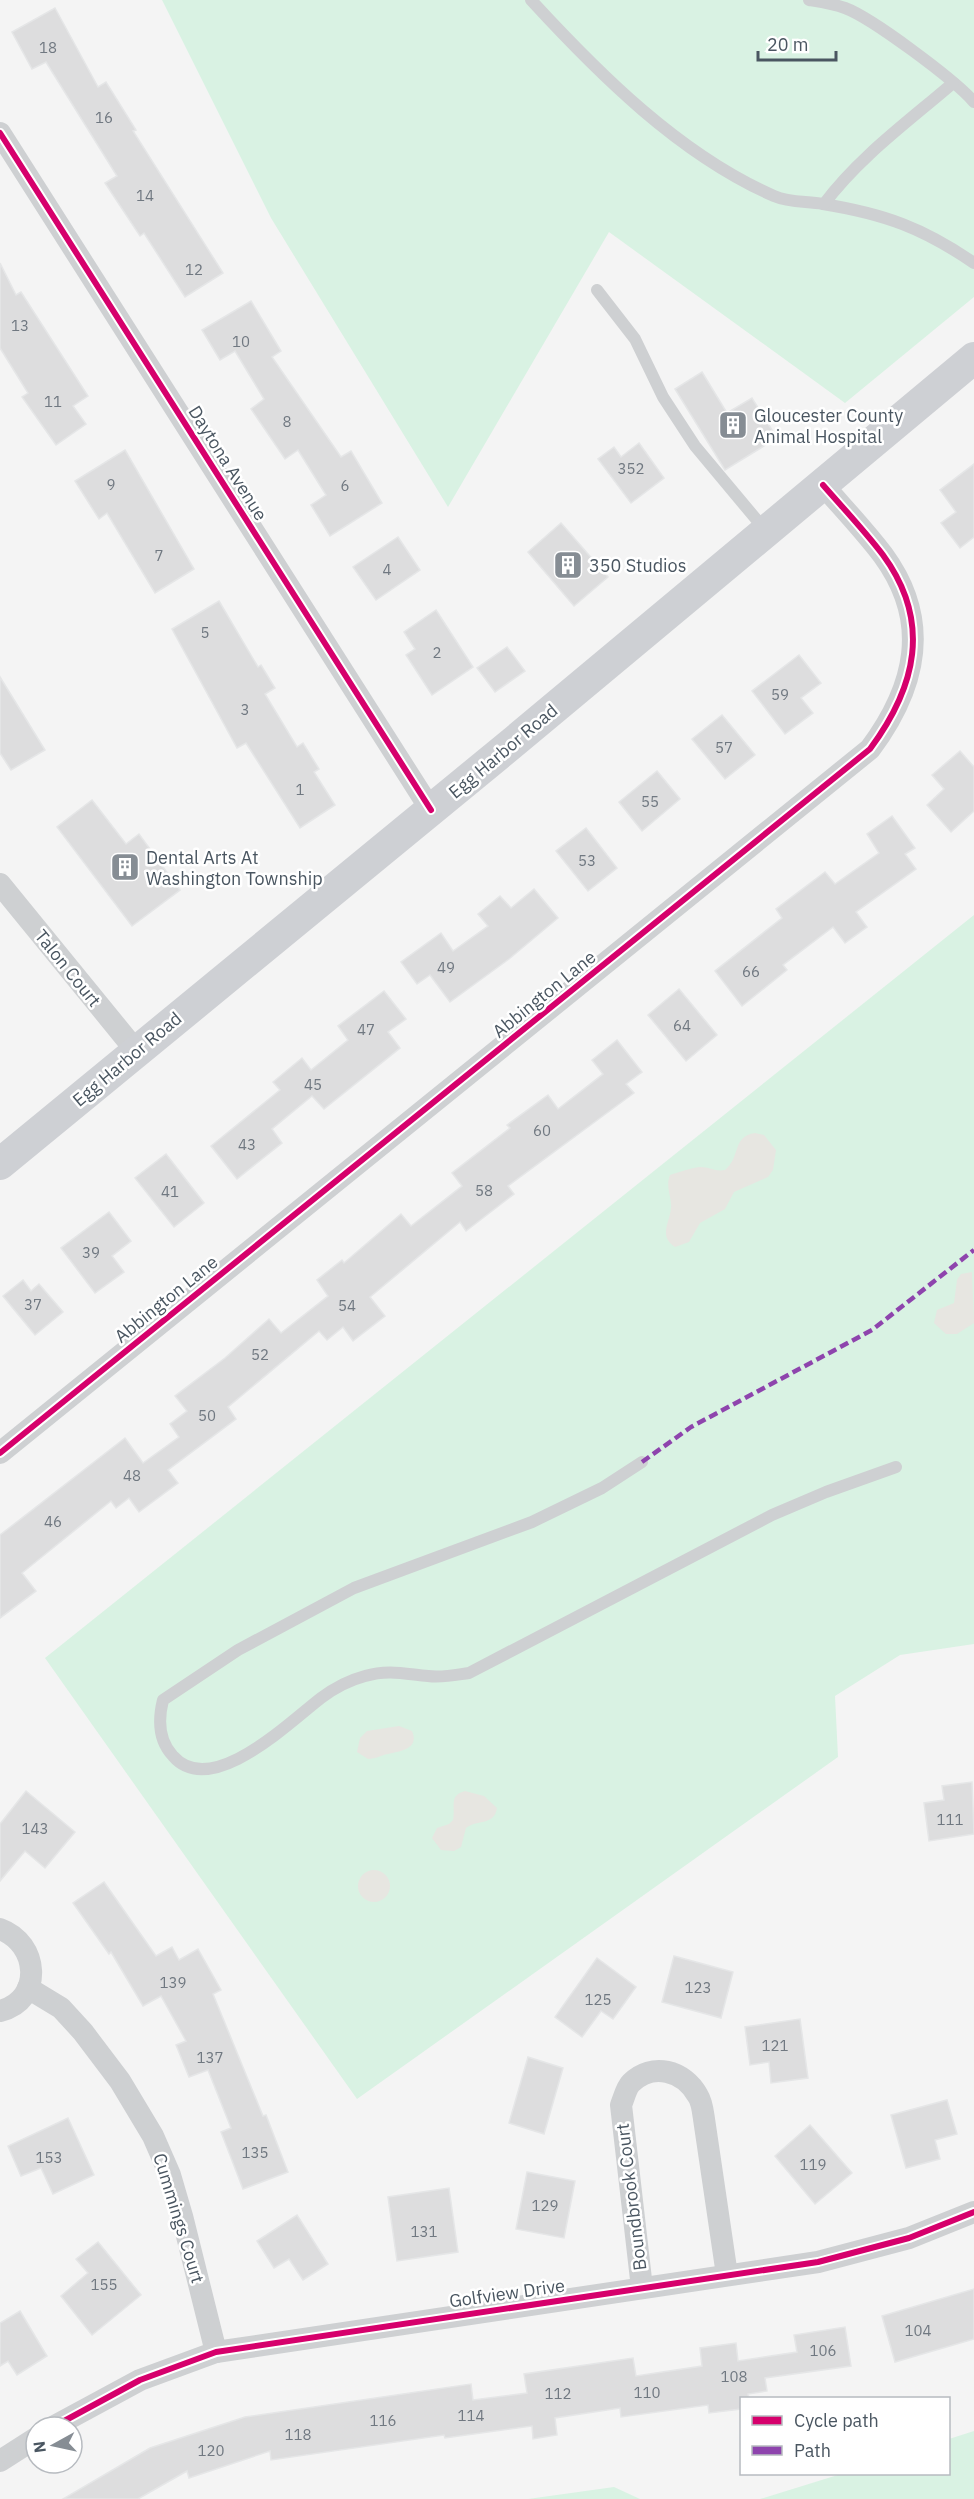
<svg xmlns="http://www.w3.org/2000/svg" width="974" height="2499" viewBox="0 0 974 2499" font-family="'IBM Plex Sans',sans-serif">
  <rect width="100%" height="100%" fill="#f4f4f4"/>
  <g fill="#d9f2e3">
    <path d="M 162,0 L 974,0 L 974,297 L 845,403 L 609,232 L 448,507 L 271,218 Z"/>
    <path d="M 974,915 L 974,1644 L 900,1655 L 835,1696 L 838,1757 L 357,2099 L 45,1658 Z"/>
    <path d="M 974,2431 L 974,2499 L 760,2499 L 841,2474 L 948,2474 L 949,2439 Z"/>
    <path d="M 614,2487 L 640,2499 L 528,2499 Z"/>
  </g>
  <g fill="#e7e6e1">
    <path d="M 755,1133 L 764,1135 L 776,1150 L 773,1170 L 768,1177 L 734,1192 L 725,1209 L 700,1223 L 689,1242 L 675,1247 C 658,1236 670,1222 671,1208 C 672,1197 665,1187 670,1175 C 679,1172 691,1168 700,1167 C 710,1167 715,1172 725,1170 C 741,1157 732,1136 755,1133 Z"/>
    <path d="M 972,1272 L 974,1323 L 957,1334 L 946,1334 L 934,1323 L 937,1310 L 954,1303 L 957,1280 L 961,1274 Z"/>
    <path d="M 399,1726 L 412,1731 C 420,1749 400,1751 388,1754 C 381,1755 376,1759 368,1759 L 357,1752 L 360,1738 L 367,1731 Z"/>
    <path d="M 465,1791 L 484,1796 L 497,1808 C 494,1826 478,1819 466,1828 L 461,1847 L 454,1851 L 441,1850 L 432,1838 L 437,1828 L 449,1824 L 453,1820 C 456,1806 448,1796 465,1791 Z"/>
    <circle cx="374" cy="1886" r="16"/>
  </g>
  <g fill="#ddddde" stroke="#e5e6e7" stroke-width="1.5">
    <path d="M 55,8 L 98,87 L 106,82 L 136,130 L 133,131 L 223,273 L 185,297 L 144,233 L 140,236 L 105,183 L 117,176 L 46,62 L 32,69 L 12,32 Z"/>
    <path d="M 0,263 L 16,295 L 21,292 L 88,396 L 73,406 L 86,424 L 56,445 L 22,397 L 28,393 L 0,348 Z"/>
    <path d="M 251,301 L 281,351 L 272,357 L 341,457 L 351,451 L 382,503 L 330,536 L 311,505 L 326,495 L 298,450 L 285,459 L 251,409 L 264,399 L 235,351 L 220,360 L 202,330 Z"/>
    <path d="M 702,372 L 727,413 L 752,398 L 777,438 L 725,470 L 675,389 Z"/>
    <path d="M 639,443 L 664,478 L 631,503 L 598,459 L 614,447 L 621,457 Z"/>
    <path d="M 125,450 L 194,569 L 155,593 L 107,513 L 99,519 L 75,481 Z"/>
    <path d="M 974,464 L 974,537 L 960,548 L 941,523 L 956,512 L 940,490 Z"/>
    <path d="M 561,523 L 608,577 L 574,606 L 528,552 Z"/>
    <path d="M 398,537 L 420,570 L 376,600 L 353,567 Z"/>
    <path d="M 219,601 L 258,667 L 261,665 L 275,688 L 265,694 L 297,747 L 303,743 L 319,769 L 314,772 L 335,805 L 300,828 L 246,743 L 237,748 L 172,629 Z"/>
    <path d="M 436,610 L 473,667 L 432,695 L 406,655 L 415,649 L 404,632 Z"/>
    <path d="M 507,647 L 525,671 L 495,692 L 477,668 Z"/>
    <path d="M 799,655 L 821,683 L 801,698 L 813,713 L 785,734 L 752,691 Z"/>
    <path d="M 0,677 L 45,750 L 11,770 L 0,753 Z"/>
    <path d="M 722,715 L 755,755 L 725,779 L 692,739 Z"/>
    <path d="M 960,751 L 974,767 L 974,811 L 951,832 L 927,805 L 944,789 L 932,775 Z"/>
    <path d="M 657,771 L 680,799 L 642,831 L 619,802 Z"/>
    <path d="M 92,800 L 126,844 L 139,834 L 180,890 L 132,926 L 57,827 Z"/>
    <path d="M 892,816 L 915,848 L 905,854 L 916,869 L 856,912 L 867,927 L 845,943 L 833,927 L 783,965 L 787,970 L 742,1006 L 715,971 L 782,918 L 776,909 L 825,872 L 835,884 L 879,853 L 867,834 Z"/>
    <path d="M 586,828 L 617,868 L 588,891 L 556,851 Z"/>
    <path d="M 534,889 L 558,918 L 509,959 L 450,1002 L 430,975 L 417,984 L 401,962 L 441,933 L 453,951 L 488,926 L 478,914 L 500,896 L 511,908 Z"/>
    <path d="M 679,989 L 717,1035 L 686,1061 L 648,1015 Z"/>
    <path d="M 384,991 L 406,1019 L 388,1032 L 400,1048 L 324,1109 L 312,1096 L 272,1129 L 282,1143 L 237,1179 L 211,1146 L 280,1090 L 273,1082 L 302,1058 L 311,1070 L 348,1040 L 338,1026 Z"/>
    <path d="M 617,1040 L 642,1072 L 626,1084 L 634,1093 L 508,1186 L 514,1194 L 466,1231 L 460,1222 L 370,1297 L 385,1316 L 353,1341 L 343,1327 L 327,1340 L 319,1331 L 228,1407 L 236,1419 L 168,1470 L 178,1483 L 139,1512 L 129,1498 L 116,1508 L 111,1501 L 22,1573 L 36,1591 L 0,1618 L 0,1535 L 125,1438 L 143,1463 L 179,1437 L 170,1424 L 187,1411 L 175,1396 L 225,1358 L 269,1319 L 281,1333 L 328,1296 L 317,1280 L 342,1260 L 344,1263 L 401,1214 L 411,1226 L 462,1186 L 452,1173 L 510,1128 L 507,1125 L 548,1095 L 558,1109 L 603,1074 L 592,1060 Z"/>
    <path d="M 166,1154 L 204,1203 L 174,1227 L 135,1178 Z"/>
    <path d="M 109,1212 L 131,1241 L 112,1256 L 124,1272 L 95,1293 L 61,1248 Z"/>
    <path d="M 23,1280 L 31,1291 L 39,1284 L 63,1312 L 35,1335 L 3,1296 Z"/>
    <path d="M 972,1782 L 974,1834 L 929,1841 L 924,1803 L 944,1800 L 942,1786 Z"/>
    <path d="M 26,1791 L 75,1832 L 45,1868 L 25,1851 L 0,1881 L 0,1824 Z"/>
    <path d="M 104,1882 L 156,1956 L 172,1947 L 179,1960 L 198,1949 L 221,1990 L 213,1994 L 263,2116 L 266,2115 L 288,2172 L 243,2189 L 221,2132 L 231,2128 L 208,2070 L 189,2077 L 176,2045 L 186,2041 L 161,1996 L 143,2006 L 111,1952 L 109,1954 L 73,1903 Z"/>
    <path d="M 674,1956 L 733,1972 L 721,2018 L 662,2002 Z"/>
    <path d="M 597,1958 L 636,1987 L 613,2019 L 601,2011 L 582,2037 L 555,2017 Z"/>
    <path d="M 800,2019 L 808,2078 L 771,2083 L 769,2062 L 750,2065 L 745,2027 Z"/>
    <path d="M 528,2057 L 563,2068 L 544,2134 L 509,2123 Z"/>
    <path d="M 947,2100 L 957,2134 L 935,2140 L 940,2159 L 906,2168 L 891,2115 Z"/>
    <path d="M 68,2118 L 94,2175 L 53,2194 L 41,2168 L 21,2176 L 8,2146 Z"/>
    <path d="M 810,2125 L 852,2173 L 815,2204 L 775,2156 Z"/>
    <path d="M 527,2172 L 575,2181 L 564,2238 L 516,2229 Z"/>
    <path d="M 449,2188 L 458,2252 L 397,2261 L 388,2197 Z"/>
    <path d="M 297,2215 L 328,2264 L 303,2280 L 289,2259 L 274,2268 L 257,2241 Z"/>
    <path d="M 98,2242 L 141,2295 L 92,2335 L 61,2296 L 88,2273 L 76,2259 Z"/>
    <path d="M 974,2289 L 974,2339 L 895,2362 L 882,2316 Z"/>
    <path d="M 20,2311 L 47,2356 L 17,2375 L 8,2361 L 0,2366 L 0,2323 Z"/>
    <path d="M 845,2327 L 851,2366 L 765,2378 L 767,2391 L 748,2394 L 749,2398 L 741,2398 L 741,2409 L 709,2413 L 708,2405 L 621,2417 L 620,2408 L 555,2418 L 557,2435 L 533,2439 L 532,2426 L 445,2438 L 444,2435 L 271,2460 L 270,2451 L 189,2478 L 187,2471 L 138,2499 L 63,2499 L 150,2448 L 245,2417 L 471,2384 L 473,2400 L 527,2393 L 524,2374 L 633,2358 L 636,2376 L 702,2366 L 700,2348 L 736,2343 L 738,2361 L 797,2352 L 794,2335 Z"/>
  </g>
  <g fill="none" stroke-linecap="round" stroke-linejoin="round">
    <g stroke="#ced0d2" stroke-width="12">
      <path d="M 531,0 C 599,74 680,155 774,196 C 790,203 807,201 823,204 C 885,214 923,228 974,263"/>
      <path d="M 809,0 C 821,2 834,4 845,8 C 872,18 955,80 974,102"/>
      <path d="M 824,204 C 859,157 909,121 953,83"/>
      <path d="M 597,290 L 635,339 L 663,397 L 695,446 L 766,531"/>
      <path d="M 642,1462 L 602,1488 L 532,1522 L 354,1588 L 238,1650 L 163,1700 C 158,1720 158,1740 173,1756 C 211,1800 291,1721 321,1698 C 333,1689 350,1680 365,1676 C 388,1669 406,1674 428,1676 C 442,1678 455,1675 469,1673 L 772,1515 L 826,1492 L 896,1467"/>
    </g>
    <g stroke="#ced0d2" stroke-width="22">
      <path d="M 0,133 L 431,810"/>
      <path d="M 0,884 L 137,1052"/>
      <path d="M 0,1453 L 870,749 C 916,687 932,622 883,555 C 864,530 843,508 823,485"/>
      <path d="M 0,1929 C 39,1943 44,2000 0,2011"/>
      <path d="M 28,1988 L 61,2008 L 83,2032 L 120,2081 L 153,2136 L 170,2175 L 182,2216 L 216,2352"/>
      <path d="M 642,2288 L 621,2105 C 624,2098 626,2088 631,2083 C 652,2062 684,2070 698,2096 C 702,2102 703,2112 704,2119 L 727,2275"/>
      <path d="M 53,2427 L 140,2380 L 216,2352 L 818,2262 L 909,2238 L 974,2212"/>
      <path d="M 0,2461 L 36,2438"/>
    </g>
    <path stroke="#ced0d4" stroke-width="32" d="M 0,1164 L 516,740 L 974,358"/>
    <path stroke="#8e44ad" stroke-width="4.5" stroke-dasharray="9 4.5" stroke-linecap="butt" d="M 642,1462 L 691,1427 L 872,1330 L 974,1250"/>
    <g stroke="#fff" stroke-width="10">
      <g id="cycleway">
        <path d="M 0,133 L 431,810"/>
        <path d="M 0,1453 L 870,749 C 916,687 932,622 883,555 C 864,530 843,508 823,485"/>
        <path d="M 53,2427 L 140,2380 L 216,2352 L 818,2262 L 909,2238 L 974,2212"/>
      </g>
    </g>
    <use href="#cycleway" stroke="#d6006c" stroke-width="6"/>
  </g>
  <defs>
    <g id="building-square" transform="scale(1.5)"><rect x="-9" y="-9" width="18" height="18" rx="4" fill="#868d94" stroke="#fff"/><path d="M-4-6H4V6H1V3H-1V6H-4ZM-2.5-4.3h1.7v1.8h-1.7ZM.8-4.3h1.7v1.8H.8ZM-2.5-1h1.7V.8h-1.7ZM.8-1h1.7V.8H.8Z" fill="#fff"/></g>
  </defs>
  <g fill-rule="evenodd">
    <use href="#building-square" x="733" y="425"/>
    <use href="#building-square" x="568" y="565"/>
    <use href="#building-square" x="125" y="867"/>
  </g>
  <g text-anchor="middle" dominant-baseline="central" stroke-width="5" stroke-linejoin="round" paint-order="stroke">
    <g font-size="15" fill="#707881">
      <text x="48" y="47">18</text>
      <text x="104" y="117">16</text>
      <text x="145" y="195">14</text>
      <text x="194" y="269">12</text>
      <text x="20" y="325">13</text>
      <text x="241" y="341">10</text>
      <text x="53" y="401">11</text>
      <text x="287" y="421">8</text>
      <text x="631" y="468">352</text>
      <text x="111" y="484">9</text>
      <text x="345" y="485">6</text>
      <text x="159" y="555">7</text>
      <text x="387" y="569">4</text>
      <text x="205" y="632">5</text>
      <text x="437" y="652">2</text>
      <text x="780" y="694">59</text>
      <text x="245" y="709">3</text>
      <text x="724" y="747">57</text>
      <text x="300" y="789">1</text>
      <text x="650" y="801">55</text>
      <text x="587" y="860">53</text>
      <text x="446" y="967">49</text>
      <text x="751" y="971">66</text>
      <text x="682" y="1025">64</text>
      <text x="366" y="1029">47</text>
      <text x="313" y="1084">45</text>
      <text x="542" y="1130">60</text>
      <text x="247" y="1144">43</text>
      <text x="484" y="1190">58</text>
      <text x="170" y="1191">41</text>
      <text x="91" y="1252">39</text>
      <text x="33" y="1304">37</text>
      <text x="347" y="1305">54</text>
      <text x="260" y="1354">52</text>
      <text x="207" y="1415">50</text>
      <text x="132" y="1475">48</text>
      <text x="53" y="1521">46</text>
      <text x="950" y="1819">111</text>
      <text x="35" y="1828">143</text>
      <text x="173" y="1982">139</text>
      <text x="698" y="1987">123</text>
      <text x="598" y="1999">125</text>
      <text x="775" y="2045">121</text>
      <text x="210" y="2057">137</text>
      <text x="255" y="2152">135</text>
      <text x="49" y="2157">153</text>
      <text x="813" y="2164">119</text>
      <text x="545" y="2205">129</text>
      <text x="424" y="2231">131</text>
      <text x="104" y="2284">155</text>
      <text x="918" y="2330">104</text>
      <text x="823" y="2350">106</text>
      <text x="734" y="2376">108</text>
      <text x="647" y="2392">110</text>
      <text x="558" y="2393">112</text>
      <text x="471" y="2415">114</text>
      <text x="383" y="2420">116</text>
      <text x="298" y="2434">118</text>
      <text x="211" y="2450">120</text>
    </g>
    <g font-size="18" fill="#4a5661" stroke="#fff" text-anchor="start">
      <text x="754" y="415">Gloucester County<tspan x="754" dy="21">Animal Hospital</tspan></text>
      <text x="589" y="565">350 Studios</text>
      <text x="146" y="857">Dental Arts At<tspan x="146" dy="21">Washington Township</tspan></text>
    </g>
    <g font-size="18" fill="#4a5661" stroke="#fff">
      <text transform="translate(228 463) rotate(58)">Daytona Avenue</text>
      <text transform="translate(503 751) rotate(-40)">Egg Harbor Road</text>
      <text transform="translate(68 968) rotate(51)">Talon Court</text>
      <text transform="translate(544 994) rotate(-39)">Abbington Lane</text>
      <text transform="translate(127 1059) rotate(-40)">Egg Harbor Road</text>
      <text transform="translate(166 1299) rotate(-39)">Abbington Lane</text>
      <text transform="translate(631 2197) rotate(-97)">Boundbrook Court</text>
      <text transform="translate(179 2218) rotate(73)">Cummings Court</text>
      <text transform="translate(507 2293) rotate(-8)">Golfview Drive</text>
    </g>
  </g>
  <rect x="740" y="2397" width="210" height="78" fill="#ffffff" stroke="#b7bbc0" stroke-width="1.5"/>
  <rect x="752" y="2416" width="30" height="9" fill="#d6006c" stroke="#b7bbc0" stroke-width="1.5"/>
  <text x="794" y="2427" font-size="18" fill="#4a5661">Cycle path</text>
  <rect x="752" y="2446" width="30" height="9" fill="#8e44ad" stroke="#b7bbc0" stroke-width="1.5"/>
  <text x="794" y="2457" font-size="18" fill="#4a5661">Path</text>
  <g transform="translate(54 2445) rotate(262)"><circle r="28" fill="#ffffff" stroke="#b7bbc0" stroke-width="1.5"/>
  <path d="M0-4.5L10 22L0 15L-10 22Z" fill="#868d94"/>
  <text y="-9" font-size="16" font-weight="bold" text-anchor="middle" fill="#4a5661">N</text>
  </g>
  <path d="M758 51v9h78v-9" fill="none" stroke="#4a5661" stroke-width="3"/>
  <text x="767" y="51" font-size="18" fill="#4a5661" stroke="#ffffff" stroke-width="4.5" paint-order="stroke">20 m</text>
</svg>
